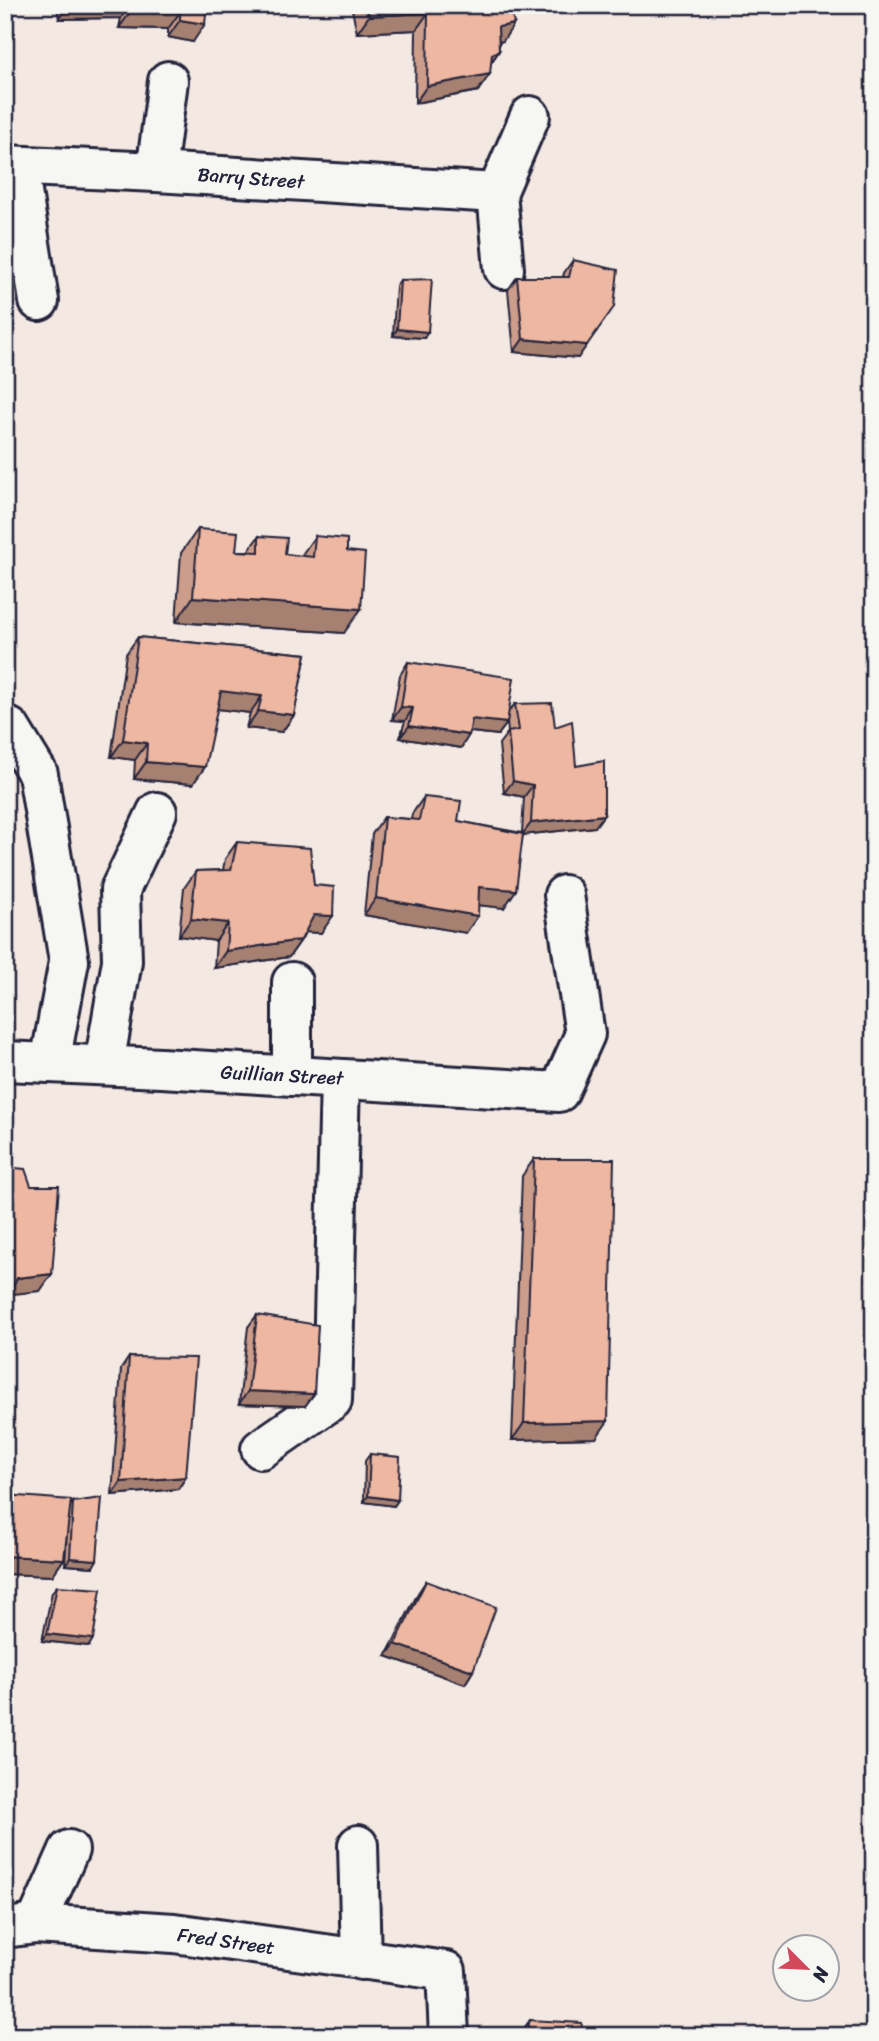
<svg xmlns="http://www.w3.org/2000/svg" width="879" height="2041" viewBox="0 0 879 2041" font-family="Sriracha,sans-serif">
  <rect width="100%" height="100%" fill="#f4e9e2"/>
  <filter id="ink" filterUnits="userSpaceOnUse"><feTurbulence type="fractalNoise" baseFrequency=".0143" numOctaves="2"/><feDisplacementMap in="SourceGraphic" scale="14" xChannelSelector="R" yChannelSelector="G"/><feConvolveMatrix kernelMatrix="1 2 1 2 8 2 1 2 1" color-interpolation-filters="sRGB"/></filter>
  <g filter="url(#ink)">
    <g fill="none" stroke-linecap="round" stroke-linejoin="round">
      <g stroke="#22223b" stroke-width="44">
        <g id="street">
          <path d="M 5,165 L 156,172 L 497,193"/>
          <path d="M 18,166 L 39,301"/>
          <path d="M 156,172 L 168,81"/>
          <path d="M 504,269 L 497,193 L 530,116"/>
          <path d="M 10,728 L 38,774 L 69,961 L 50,1063"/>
          <path d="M 5,1061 L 161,1068 L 559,1092 L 585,1034 L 564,895"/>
          <path d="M 104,1065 L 122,961 L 120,890 L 157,812"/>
          <path d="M 292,1076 L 292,982"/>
          <path d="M 261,1449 L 332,1400 L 340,1079"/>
          <path d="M 358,1845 L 361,1960"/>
          <path d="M 36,1924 L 69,1850"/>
          <path d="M 5,1928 L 36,1924 L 174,1933 L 446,1971 L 449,2036"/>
        </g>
      </g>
      <use href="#street" stroke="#f6f6f2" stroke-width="38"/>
    </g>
    <g fill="#cc9d8a" stroke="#22223b" stroke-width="2">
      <path d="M 26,5 L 207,5 L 193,42 L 168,37 L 168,29 L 119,28 L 121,18 L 59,19 L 57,8 L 26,8 Z"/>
      <path d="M 351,5 L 510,5 L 503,41 L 499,42 L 499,51 L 491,63 L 478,91 L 415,103 L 416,30 L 357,33 Z"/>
      <path d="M 573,260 L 578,358 L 514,352 L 508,290 L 517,277 L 563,277 L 564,273 Z"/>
      <path d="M 400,280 L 424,338 L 393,336 L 396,286 Z"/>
      <path d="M 198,529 L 236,551 L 248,551 L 259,536 L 285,554 L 301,556 L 315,536 L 344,633 L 176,622 L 181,553 Z"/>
      <path d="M 138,637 L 306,654 L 294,715 L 282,732 L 246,728 L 250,713 L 217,709 L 193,784 L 134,779 L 135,760 L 111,757 L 126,654 Z"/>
      <path d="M 408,662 L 508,712 L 515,704 L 555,727 L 576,766 L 595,827 L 523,835 L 504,908 L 478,905 L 466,933 L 364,915 L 372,834 L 384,817 L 411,819 L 412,814 L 424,797 L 458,821 L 522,833 L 524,797 L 504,793 L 499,744 L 508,732 L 507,723 L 498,735 L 470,732 L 461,748 L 400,738 L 405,721 L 392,720 L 400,675 Z"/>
      <path d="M 237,842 L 314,885 L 321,933 L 305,932 L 301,940 L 289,957 L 214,968 L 216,941 L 179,936 L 184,888 L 196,871 L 223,870 L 225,859 Z"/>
      <path d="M 534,1159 L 596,1438 L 512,1440 L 522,1176 Z"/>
      <path d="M 257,1315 L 314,1394 L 305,1406 L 239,1404 L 248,1327 Z"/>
      <path d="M 129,1357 L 186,1477 L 178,1489 L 112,1495 L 121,1369 Z"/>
      <path d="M 370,1454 L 398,1500 L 394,1506 L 364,1502 L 365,1461 Z"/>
      <path d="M 5,1495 L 70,1506 L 73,1502 L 93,1567 L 65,1565 L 67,1531 L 64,1559 L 52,1576 L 5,1574 Z"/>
      <path d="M 426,1581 L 473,1671 L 465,1684 L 386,1656 L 418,1593 Z"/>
      <path d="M 57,1586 L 89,1646 L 42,1641 L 52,1592 Z"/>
      <path d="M 530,2020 L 580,2036 L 523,2036 L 525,2027 Z"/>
    </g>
    <g fill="#a68071" stroke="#22223b" stroke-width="2">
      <path d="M 27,5 L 59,5 L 57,8 L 26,8 Z"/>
      <path d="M 69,5 L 130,5 L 121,18 L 59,19 Z"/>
      <path d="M 131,11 L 180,12 L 168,29 L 119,28 Z"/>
      <path d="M 428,13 L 416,30 L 357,33 L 369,16 Z"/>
      <path d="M 180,20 L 205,24 L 193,42 L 168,37 Z"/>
      <path d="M 514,24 L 503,41 L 486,44 L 498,27 Z"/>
      <path d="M 499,51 L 487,68 L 492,54 Z"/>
      <path d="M 490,74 L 478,91 L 415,103 L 427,86 Z"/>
      <path d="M 397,329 L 428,332 L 424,338 L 393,336 Z"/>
      <path d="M 523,339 L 587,345 L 578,358 L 514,352 Z"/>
      <path d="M 193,597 L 361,609 L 344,633 L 176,622 Z"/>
      <path d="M 221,691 L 262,696 L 250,713 L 209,708 Z"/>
      <path d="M 401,707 L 413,708 L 405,721 L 392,720 Z"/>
      <path d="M 258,711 L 294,715 L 282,732 L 246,728 Z"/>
      <path d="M 472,719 L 507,723 L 498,735 L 463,731 Z"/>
      <path d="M 409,726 L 469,735 L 461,748 L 400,738 Z"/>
      <path d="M 123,740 L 147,743 L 135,760 L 111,757 Z"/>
      <path d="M 146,762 L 205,767 L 193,784 L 134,779 Z"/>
      <path d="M 513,781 L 533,785 L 524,797 L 504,793 Z"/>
      <path d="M 604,815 L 595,827 L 522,835 L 531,823 Z"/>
      <path d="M 479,887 L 516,890 L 504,908 L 467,904 Z"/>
      <path d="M 376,898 L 478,916 L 466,933 L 364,915 Z"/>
      <path d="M 314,915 L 333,916 L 321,933 L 302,932 Z"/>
      <path d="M 191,919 L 228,923 L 216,941 L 179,936 Z"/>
      <path d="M 301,940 L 289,957 L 214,968 L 226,951 Z"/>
      <path d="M 52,1274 L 40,1291 L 5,1295 L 17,1278 Z"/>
      <path d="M 248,1391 L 314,1394 L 305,1406 L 239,1404 Z"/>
      <path d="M 608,1421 L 596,1438 L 512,1440 L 524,1423 Z"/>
      <path d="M 186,1477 L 178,1489 L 112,1495 L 121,1482 Z"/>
      <path d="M 368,1496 L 398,1500 L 394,1506 L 364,1502 Z"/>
      <path d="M 5,1556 L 64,1559 L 52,1576 L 5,1574 Z"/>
      <path d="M 70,1558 L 97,1560 L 93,1567 L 65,1565 Z"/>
      <path d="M 47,1634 L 93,1639 L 89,1646 L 42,1641 Z"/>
      <path d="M 395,1644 L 473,1671 L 465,1684 L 386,1656 Z"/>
    </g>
    <g fill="#edb7a1" stroke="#22223b" stroke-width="2">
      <path d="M 132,5 L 207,5 L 205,24 L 180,20 L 180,12 L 131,11 Z"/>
      <path d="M 366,5 L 510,5 L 514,24 L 498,27 L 499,51 L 492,54 L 490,74 L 427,86 L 428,13 L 369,16 Z"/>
      <path d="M 573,260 L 618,270 L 614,307 L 587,345 L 523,339 L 517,277 L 569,277 Z"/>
      <path d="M 432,279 L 428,332 L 397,329 L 400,280 Z"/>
      <path d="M 198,529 L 238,532 L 236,551 L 259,552 L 259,536 L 287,538 L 285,554 L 313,557 L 315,536 L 347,539 L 347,551 L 365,553 L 361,609 L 193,597 Z"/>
      <path d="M 138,637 L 306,654 L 294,715 L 258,711 L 262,696 L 221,691 L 205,767 L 146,762 L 147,743 L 123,740 Z"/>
      <path d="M 408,662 L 514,678 L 507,723 L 472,719 L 469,735 L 409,726 L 413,708 L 401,707 Z"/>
      <path d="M 552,703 L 555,727 L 572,721 L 576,766 L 604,761 L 604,815 L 531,823 L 533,785 L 513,781 L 508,732 L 519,730 L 515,704 Z"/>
      <path d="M 424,797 L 461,801 L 458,821 L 523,834 L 516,890 L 479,887 L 478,916 L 376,898 L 384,817 L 419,820 Z"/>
      <path d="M 237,842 L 310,848 L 314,885 L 334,887 L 333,916 L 314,915 L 301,940 L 226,951 L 228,923 L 191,919 L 196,871 L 231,870 Z"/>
      <path d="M 534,1159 L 614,1159 L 608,1421 L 524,1423 Z"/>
      <path d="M 5,1167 L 25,1169 L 31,1186 L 59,1186 L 52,1274 L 17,1278 L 7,1300 L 5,1300 Z"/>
      <path d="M 257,1315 L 318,1325 L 314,1394 L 248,1391 Z"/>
      <path d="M 129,1357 L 196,1358 L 186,1477 L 121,1482 Z"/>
      <path d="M 370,1454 L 400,1457 L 398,1500 L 368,1496 Z"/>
      <path d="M 5,1495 L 71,1500 L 64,1559 L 5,1556 Z"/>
      <path d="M 102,1498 L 97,1560 L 70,1558 L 73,1502 Z"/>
      <path d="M 426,1581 L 496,1607 L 473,1671 L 395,1644 Z"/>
      <path d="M 57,1586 L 101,1589 L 93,1639 L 47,1634 Z"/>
      <path d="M 530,2020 L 582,2023 L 580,2036 L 525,2036 Z"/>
    </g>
  </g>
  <g text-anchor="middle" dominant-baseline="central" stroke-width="7" stroke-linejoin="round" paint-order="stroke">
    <g font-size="19" fill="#22223b" stroke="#f6f6f2">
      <text transform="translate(251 178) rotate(4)">Barry Street</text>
      <text transform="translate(282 1075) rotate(3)">Guillian Street</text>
      <text transform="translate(226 1941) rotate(8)">Fred Street</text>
    </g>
  </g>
  <rect width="879" height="2041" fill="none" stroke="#f6f6f2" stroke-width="28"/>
  <rect x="14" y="14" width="851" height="2013" fill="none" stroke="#22223b" stroke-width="2.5" filter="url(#ink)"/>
  <g transform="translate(806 1968) rotate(114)"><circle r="33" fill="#f6f6f2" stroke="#a1a1a9" stroke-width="2"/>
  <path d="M0-5L12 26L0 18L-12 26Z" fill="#d1495b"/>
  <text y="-10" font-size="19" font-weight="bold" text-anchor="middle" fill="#22223b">N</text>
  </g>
</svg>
